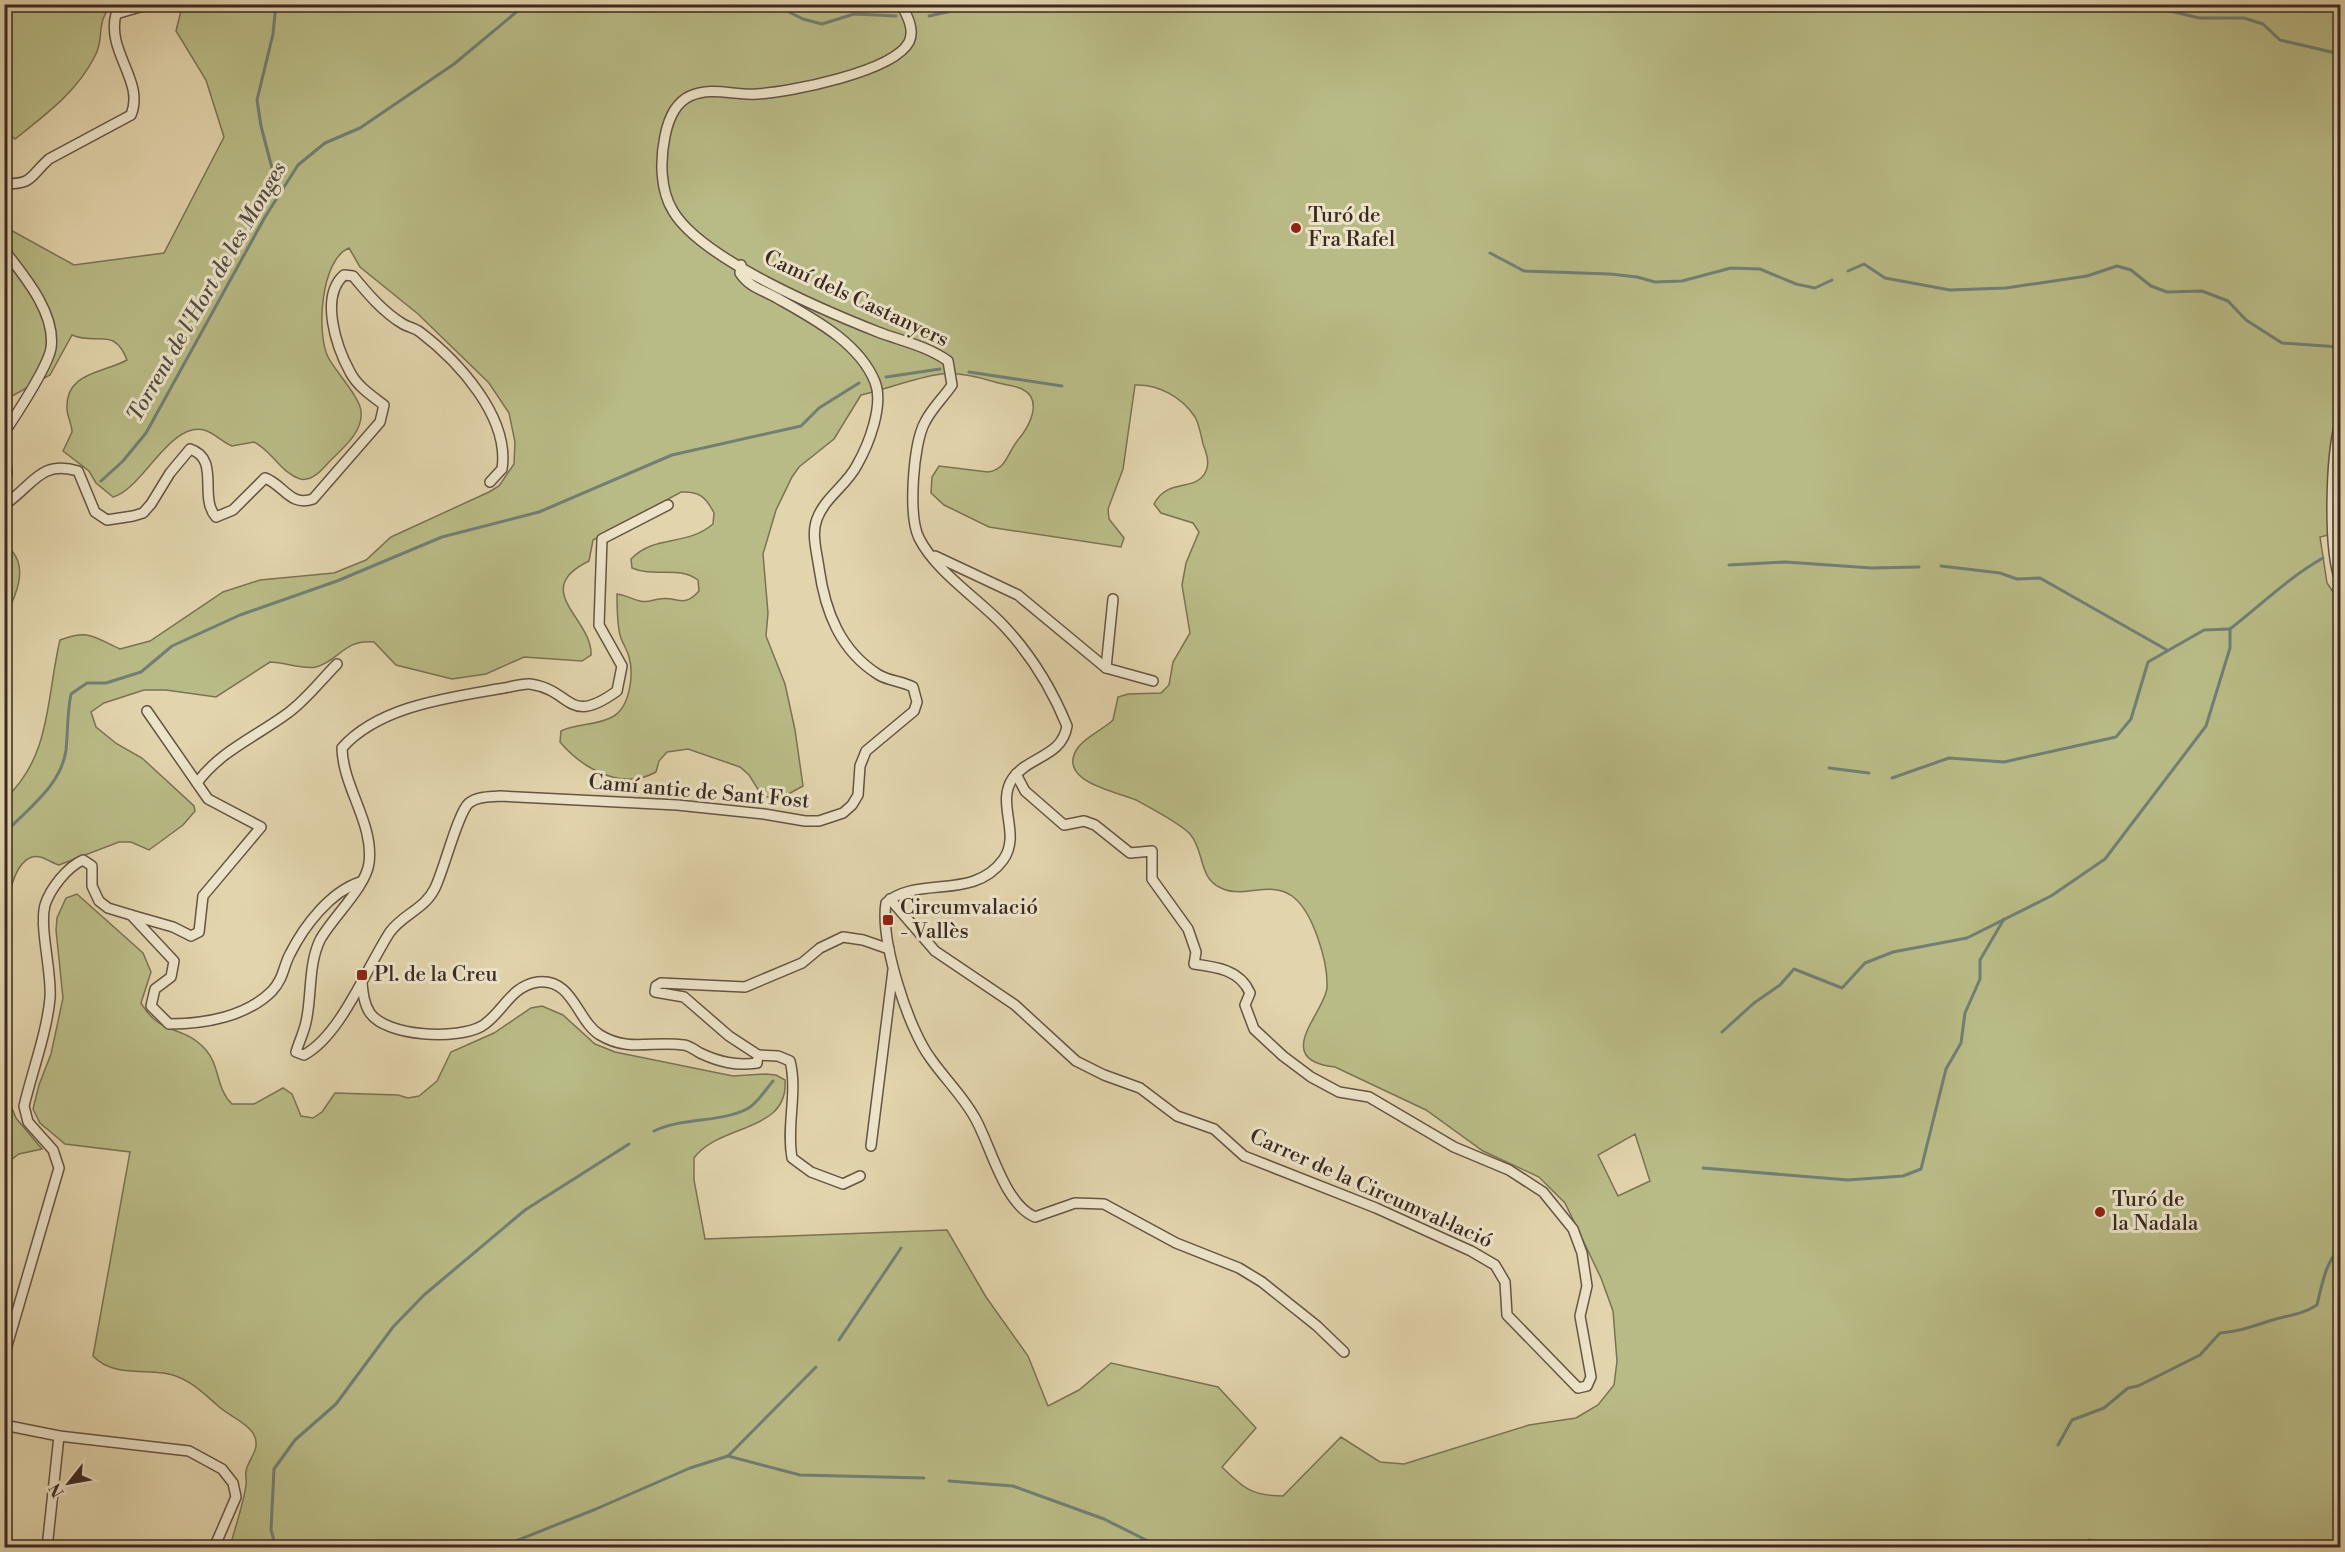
<svg xmlns="http://www.w3.org/2000/svg" width="2345" height="1552" viewBox="0 0 2345 1552" font-family="'Libre Bodoni',serif">
  <rect width="100%" height="100%" fill="#e2d4ac"/>
  <filter id="stains"><feTurbulence type="fractalNoise" baseFrequency=".00333" numOctaves="4"/><feColorMatrix values="0 0 0 0 .2 0 0 0 0 .09 0 0 0 0 .02 0 0 0 .5 -.17"/></filter>
  <radialGradient id="worn" r=".72"><stop offset=".6" stop-color="#630" stop-opacity="0"/><stop offset="1" stop-color="#630" stop-opacity=".3"/></radialGradient>
  <g fill="#b9bb86" stroke="#7a7254" stroke-width="1.5" fill-rule="evenodd">
    <path d="M 1509,4 L 2340,5 L 2340,532 L 2320,537 L 2327,583 L 2340,602 L 2340,1547 L 230,1547 C 235,1527 243,1506 246,1485 C 247,1481 245,1476 246,1471 C 249,1457 262,1449 253,1433 C 245,1421 227,1415 217,1405 C 200,1390 186,1376 163,1373 C 138,1370 111,1375 93,1356 L 130,1152 L 65,1144 L 40,1123 L 33,1109 L 39,1085 L 51,1054 L 63,998 L 56,930 L 57,918 L 66,898 L 77,894 L 143,953 L 151,972 L 141,1003 C 162,1038 182,1023 206,1050 C 220,1066 216,1089 232,1104 L 254,1104 L 283,1088 L 292,1094 L 301,1116 L 313,1118 L 322,1112 L 335,1093 L 398,1095 L 408,1098 L 419,1096 L 437,1081 L 451,1052 L 494,1033 L 531,1008 L 542,1006 L 563,1015 L 595,1044 L 615,1052 L 733,1076 L 766,1074 L 776,1075 L 785,1080 C 789,1133 720,1123 694,1158 L 694,1180 L 705,1239 L 947,1230 L 986,1297 L 1028,1356 L 1048,1406 L 1079,1390 L 1111,1363 L 1218,1387 L 1256,1428 L 1222,1467 C 1243,1488 1252,1496 1283,1496 L 1341,1437 L 1380,1462 L 1404,1464 L 1529,1425 L 1576,1418 L 1598,1405 L 1614,1385 L 1617,1361 L 1613,1311 L 1601,1278 L 1565,1203 L 1539,1177 L 1483,1151 L 1426,1110 L 1335,1067 C 1269,1060 1327,1010 1327,987 C 1328,962 1313,911 1292,896 C 1270,880 1243,899 1221,888 C 1198,878 1205,851 1190,834 C 1181,824 1149,807 1136,800 C 1119,792 1056,782 1077,749 C 1084,737 1103,730 1113,720 L 1118,697 L 1128,694 L 1161,693 L 1169,685 L 1173,662 L 1190,633 L 1182,585 L 1186,563 L 1199,532 L 1193,523 L 1161,513 L 1154,504 C 1168,477 1196,493 1206,471 C 1210,462 1206,452 1203,444 C 1201,435 1199,424 1195,417 C 1182,397 1158,384 1135,385 L 1123,469 L 1108,509 L 1109,519 L 1124,538 L 1121,547 L 989,527 L 944,505 L 931,493 L 932,477 L 939,466 L 988,472 C 1007,469 1007,453 1018,440 C 1029,427 1044,400 1022,389 C 1013,385 1004,385 995,382 C 978,377 959,372 941,374 C 913,378 888,389 861,395 L 834,439 L 799,467 L 792,477 L 776,510 L 763,554 L 768,613 L 766,636 L 785,684 L 795,730 L 803,786 L 783,797 L 772,799 L 761,794 L 749,775 L 740,767 L 688,749 L 667,752 L 659,761 L 656,772 C 622,791 583,769 560,742 L 561,731 C 577,723 598,726 614,716 C 630,706 634,674 629,657 C 627,649 622,643 620,635 C 617,622 617,607 617,594 C 625,595 632,599 640,601 C 648,603 652,600 659,599 C 678,596 683,609 699,591 L 698,580 C 678,565 654,578 632,568 L 631,559 C 655,534 686,547 713,524 L 714,513 C 706,497 699,491 681,492 L 593,540 L 589,561 C 529,590 593,619 591,655 L 582,661 L 524,657 L 486,674 L 452,679 L 396,665 L 374,642 C 344,639 339,661 316,667 C 303,670 284,662 270,662 L 216,697 L 166,690 L 144,690 L 104,703 L 91,712 L 96,727 L 117,744 L 142,758 L 194,806 L 195,811 L 183,825 L 149,850 L 131,842 L 119,842 L 59,865 C 51,863 41,854 32,857 C 10,864 6,912 5,931 L 5,799 C 52,755 46,698 60,640 C 90,629 93,637 120,649 L 150,641 L 223,592 L 260,580 L 334,573 L 366,560 L 391,537 L 489,492 L 499,486 L 514,464 L 515,442 L 509,413 L 489,383 L 418,314 L 360,267 L 349,248 C 321,259 316,332 328,357 C 335,371 361,398 361,412 C 363,432 343,448 330,461 C 323,469 312,482 300,479 C 281,473 272,451 254,442 L 232,446 C 222,442 213,432 204,430 C 169,422 142,490 113,497 L 96,483 L 89,471 L 63,451 L 72,432 C 72,424 67,416 67,409 C 65,372 104,373 127,360 C 114,326 98,346 72,335 L 50,375 L 5,400 L 4,240 L 9,229 L 74,265 L 164,253 L 224,137 L 206,80 L 176,31 L 181,11 L 189,5 ZM 1635,1134 L 1650,1181 L 1618,1196 L 1598,1155 Z"/>
    <path d="M 7,5 L 111,5 C 95,25 105,38 95,56 C 77,92 45,115 15,139 L 5,131 Z"/>
    <path d="M 5,550 L 11,550 C 29,569 15,597 5,618 Z"/>
    <path d="M 5,1092 L 16,1118 L 42,1149 L 19,1154 L 5,1164 Z"/>
  </g>
  <g fill="none" stroke-linecap="round" stroke-linejoin="round">
    <g stroke="#717f75" stroke-width="3">
      <path d="M 276,4 L 273,34 L 257,100 L 261,126 L 279,195"/>
      <path d="M 773,4 L 803,19 L 822,24 L 854,14 L 896,16"/>
      <path d="M 2141,4 L 2199,18 L 2244,18 L 2263,24 L 2280,40 L 2340,54"/>
      <path d="M 929,16 L 952,11 L 968,4"/>
      <path d="M 1490,253 L 1524,271 L 1610,274 L 1637,277 L 1655,282 L 1682,281 L 1731,268 L 1760,269 L 1796,284 L 1815,288 L 1832,280"/>
      <path d="M 1848,271 L 1864,264 L 1885,278 L 1950,290 L 2006,288 L 2087,276 L 2117,266 L 2131,270 L 2151,286 L 2167,292 L 2202,291 L 2228,301 L 2246,320 L 2282,343 L 2340,347"/>
      <path d="M 969,372 L 1062,386"/>
      <path d="M 886,377 L 940,369"/>
      <path d="M 101,481 L 123,461 L 146,433 L 265,217 L 298,165 L 325,143 L 360,128 L 454,64 L 526,4"/>
      <path d="M 1729,565 L 1785,562 L 1872,568 L 1919,567"/>
      <path d="M 1941,566 L 2000,573 L 2017,579 L 2040,578 L 2167,650"/>
      <path d="M 4,571 L 5,570"/>
      <path d="M 1829,768 L 1869,773"/>
      <path d="M 1892,778 L 1949,758 L 2004,762 L 2116,737 L 2131,719 L 2148,662 L 2204,630 L 2230,629"/>
      <path d="M 4,834 C 28,808 61,786 66,750 C 68,731 67,713 71,694 L 87,683 L 106,683 L 141,672 L 172,646 L 240,615 L 337,581 L 442,537 L 539,512 L 672,455 L 801,426 L 819,408 L 859,383"/>
      <path d="M 1722,1032 L 1754,1003 L 1780,985 L 1794,969 L 1842,988 L 1865,963 L 1893,952 L 1967,938 L 2051,896 L 2105,859 L 2206,726 L 2230,648 L 2230,629 C 2261,605 2289,577 2323,558"/>
      <path d="M 654,1131 C 683,1117 719,1123 747,1109 C 757,1104 766,1089 773,1081"/>
      <path d="M 1703,1168 L 1848,1180 L 1903,1176 L 1921,1169 L 1946,1069 L 1961,1043 L 1965,1013 L 1980,979 L 1980,960 L 2004,919"/>
      <path d="M 839,1340 L 901,1248"/>
      <path d="M 2058,1445 L 2072,1420 L 2104,1408 L 2128,1388 L 2138,1386 L 2200,1355 L 2220,1333 C 2244,1331 2255,1325 2276,1319 C 2291,1315 2303,1314 2317,1305 C 2322,1285 2325,1263 2340,1248"/>
      <path d="M 728,1456 L 816,1367"/>
      <path d="M 949,1481 L 1013,1486 L 1104,1519 L 1162,1548"/>
      <path d="M 2089,1540 L 2108,1548"/>
      <path d="M 276,1548 L 271,1530 L 274,1469 L 295,1440 L 336,1404 L 393,1327 L 424,1295 L 525,1210 L 629,1144"/>
      <path d="M 498,1548 L 596,1509 L 690,1468 L 728,1456 L 800,1475 L 924,1478"/>
    </g>
    <g stroke="#655444" stroke-width="12">
      <g id="minor">
        <path d="M 901,4 C 907,15 915,30 909,42 C 893,72 790,92 757,94 C 735,96 712,86 690,96 C 675,103 668,121 665,136 C 660,160 660,190 673,211 C 701,259 825,311 878,332 C 902,341 927,346 948,361 L 952,385 C 944,397 932,408 925,422 C 913,444 908,516 919,538 C 936,572 979,599 1004,626 C 1032,656 1052,689 1067,726 C 1062,757 1029,756 1013,778 C 995,803 1022,834 1003,860 C 973,901 918,875 886,903 C 880,940 908,1029 931,1059 C 945,1079 963,1096 975,1118 C 991,1146 1004,1204 1035,1217 L 1075,1203 L 1104,1204 L 1176,1243 L 1239,1268 L 1262,1282 L 1317,1326 L 1344,1352"/>
        <path d="M 4,184 C 34,184 29,177 49,159 L 131,115 C 145,81 106,52 116,14 L 150,4"/>
        <path d="M 4,250 C 24,276 56,313 51,348 C 48,367 16,415 4,433"/>
        <path d="M 2340,423 C 2331,456 2328,548 2340,580"/>
        <path d="M 4,436 L 7,474 L 4,478"/>
        <path d="M 4,505 C 32,487 40,459 78,471 L 95,512 L 107,520 L 133,516 L 143,513 L 151,504 L 170,473 L 190,449 C 221,459 198,497 216,517 L 233,510 L 265,478 C 284,485 290,507 313,499 L 380,422 L 384,405 C 372,396 357,386 350,372 C 337,348 319,297 344,275 L 353,276 C 368,294 383,312 403,324 C 408,327 415,328 420,332 C 458,361 510,417 502,469 L 490,482"/>
        <path d="M 668,505 L 602,539 L 599,625 L 622,666 L 617,691 C 567,727 573,690 530,684 C 521,683 508,688 498,689 C 446,698 378,707 342,748 C 343,788 374,823 369,863 C 366,887 332,918 320,940 C 308,965 312,996 306,1022 C 304,1032 299,1042 296,1052 L 304,1055 C 341,1035 367,967 390,932 C 403,914 425,909 435,888 C 444,870 458,812 469,803 C 478,796 490,797 500,796 L 677,805 L 764,814 L 805,821 L 819,821 L 843,813 L 852,805 L 858,795 L 860,766 L 866,751 L 914,711 L 917,702 L 913,687 C 902,681 889,681 879,675 C 840,651 825,611 819,568 C 817,553 811,534 817,519 C 825,497 847,485 857,465 C 869,444 884,405 875,382 C 859,342 812,318 777,298 C 763,290 749,287 740,273 L 741,265"/>
        <path d="M 935,556 L 1018,595 L 1106,668 L 1153,681"/>
        <path d="M 1106,668 L 1113,599"/>
        <path d="M 197,783 C 220,751 257,736 288,713 C 306,700 321,680 337,664"/>
        <path d="M 890,899 L 935,951 L 1015,1005 L 1076,1061 L 1104,1075 L 1140,1088 L 1177,1116 L 1214,1129 L 1244,1156 L 1376,1208 L 1471,1251 L 1495,1265 L 1505,1282 L 1507,1315 L 1578,1388 L 1587,1386 L 1591,1377 L 1580,1316 L 1587,1286 L 1582,1253 L 1573,1229 L 1543,1192 L 1509,1170 L 1454,1147 L 1369,1097 L 1339,1092 L 1311,1077 L 1283,1056 L 1254,1029 L 1245,1005 L 1250,993 C 1240,970 1217,967 1194,964 L 1196,952 L 1188,929 L 1152,879 L 1152,851 L 1130,853 L 1095,825 L 1084,821 L 1064,825 L 1025,791 L 1016,774"/>
        <path d="M 131,915 L 173,927 L 191,936 L 199,932 L 203,896 L 261,827 L 208,799 L 147,711"/>
        <path d="M 362,983 C 363,993 364,1004 370,1013 C 387,1037 458,1040 482,1026 C 503,1013 510,986 538,982 C 573,978 577,1021 600,1035 C 630,1053 653,1040 684,1045 C 690,1046 695,1050 700,1053 C 719,1062 736,1066 757,1063 L 758,1055 L 729,1036 L 684,997 L 655,992 L 656,986 L 661,983 L 745,987 L 802,963 L 820,948 L 843,937 L 863,940 L 889,949"/>
        <path d="M 758,1055 L 778,1056 L 790,1061 C 798,1092 786,1126 792,1158 L 811,1172 L 843,1184 L 860,1176"/>
        <path d="M 871,1146 L 893,970"/>
        <path d="M 4,1356 L 59,1168 L 53,1150 L 28,1122 L 24,1106 C 32,1072 47,1032 50,998 C 52,971 39,928 45,905 C 50,889 67,867 83,860 L 92,866 L 92,886 L 99,901 L 108,908 L 131,915 L 174,961 L 171,977 L 155,989 L 151,1006 L 169,1024 C 204,1024 246,1017 272,991 C 284,978 283,967 290,954 C 304,926 330,892 360,882"/>
        <path d="M 4,1425 L 59,1436 L 189,1451 L 222,1469 L 233,1483 L 236,1497 L 214,1548"/>
        <path d="M 47,1548 L 59,1436"/>
      </g>
    </g>
    <use href="#minor" stroke="#ece3c9" stroke-width="9"/>
  </g>
  <g fill="#8f2418" stroke="#ece3c9" stroke-width="2">
    <circle cx="1296" cy="228" r="6"/>
    <rect x="882" y="914" width="12" height="12" rx="3"/>
    <rect x="356" y="969" width="12" height="12" rx="3"/>
    <circle cx="2100" cy="1212" r="6"/>
  </g>
  <g text-anchor="middle" dominant-baseline="central" stroke-width="6" stroke-linejoin="round" paint-order="stroke">
    <g font-size="21" fill="#3b2922" stroke="#ece3c9" text-anchor="start">
      <text x="1308" y="216">Turó de<tspan x="1308" dy="24">Fra Rafel</tspan></text>
      <text x="900" y="908">Circumvalació<tspan x="900" dy="24">- Vallès</tspan></text>
      <text x="374" y="975">Pl. de la Creu</text>
      <text x="2112" y="1200">Turó de<tspan x="2112" dy="24">la Nadala</tspan></text>
    </g>
    <g font-size="21" fill="#3b2922" stroke="#ece3c9">
      <text transform="translate(856 299) rotate(25)">Camí dels Castanyers</text>
      <text transform="translate(699 792) rotate(5)">Camí antic de Sant Fost</text>
      <text transform="translate(1371 1189) rotate(24)">Carrer de la Circumval·lació</text>
    </g>
    <g font-size="22" font-style="italic" fill="#524d45" stroke="#ece3c9">
      <text transform="translate(207 292) rotate(-60)">Torrent de l'Hort de les Monges</text>
    </g>
  </g>
  <rect width="2345" height="1552" fill="none" stroke="#e2d4ac" stroke-width="24"/>
  <rect x="6" y="6" width="2333" height="1540" fill="none" stroke="#3b2922" stroke-width="3"/>
  <rect x="12" y="12" width="2321" height="1528" fill="none" stroke="#3b2922" stroke-width="1.5"/>
  <g transform="translate(69 1483) rotate(239)" stroke="#ece3c9" stroke-width="4.5" paint-order="stroke">
  <path d="M0-4.5L10 22L0 15L-10 22Z" fill="#3b2922"/>
  <text y="-9" font-size="16" font-weight="bold" text-anchor="middle" fill="#3b2922">N</text>
  </g>
  <rect width="100%" height="100%" filter="url(#stains)"/>
  <rect width="100%" height="100%" fill="url(#worn)"/>
</svg>
